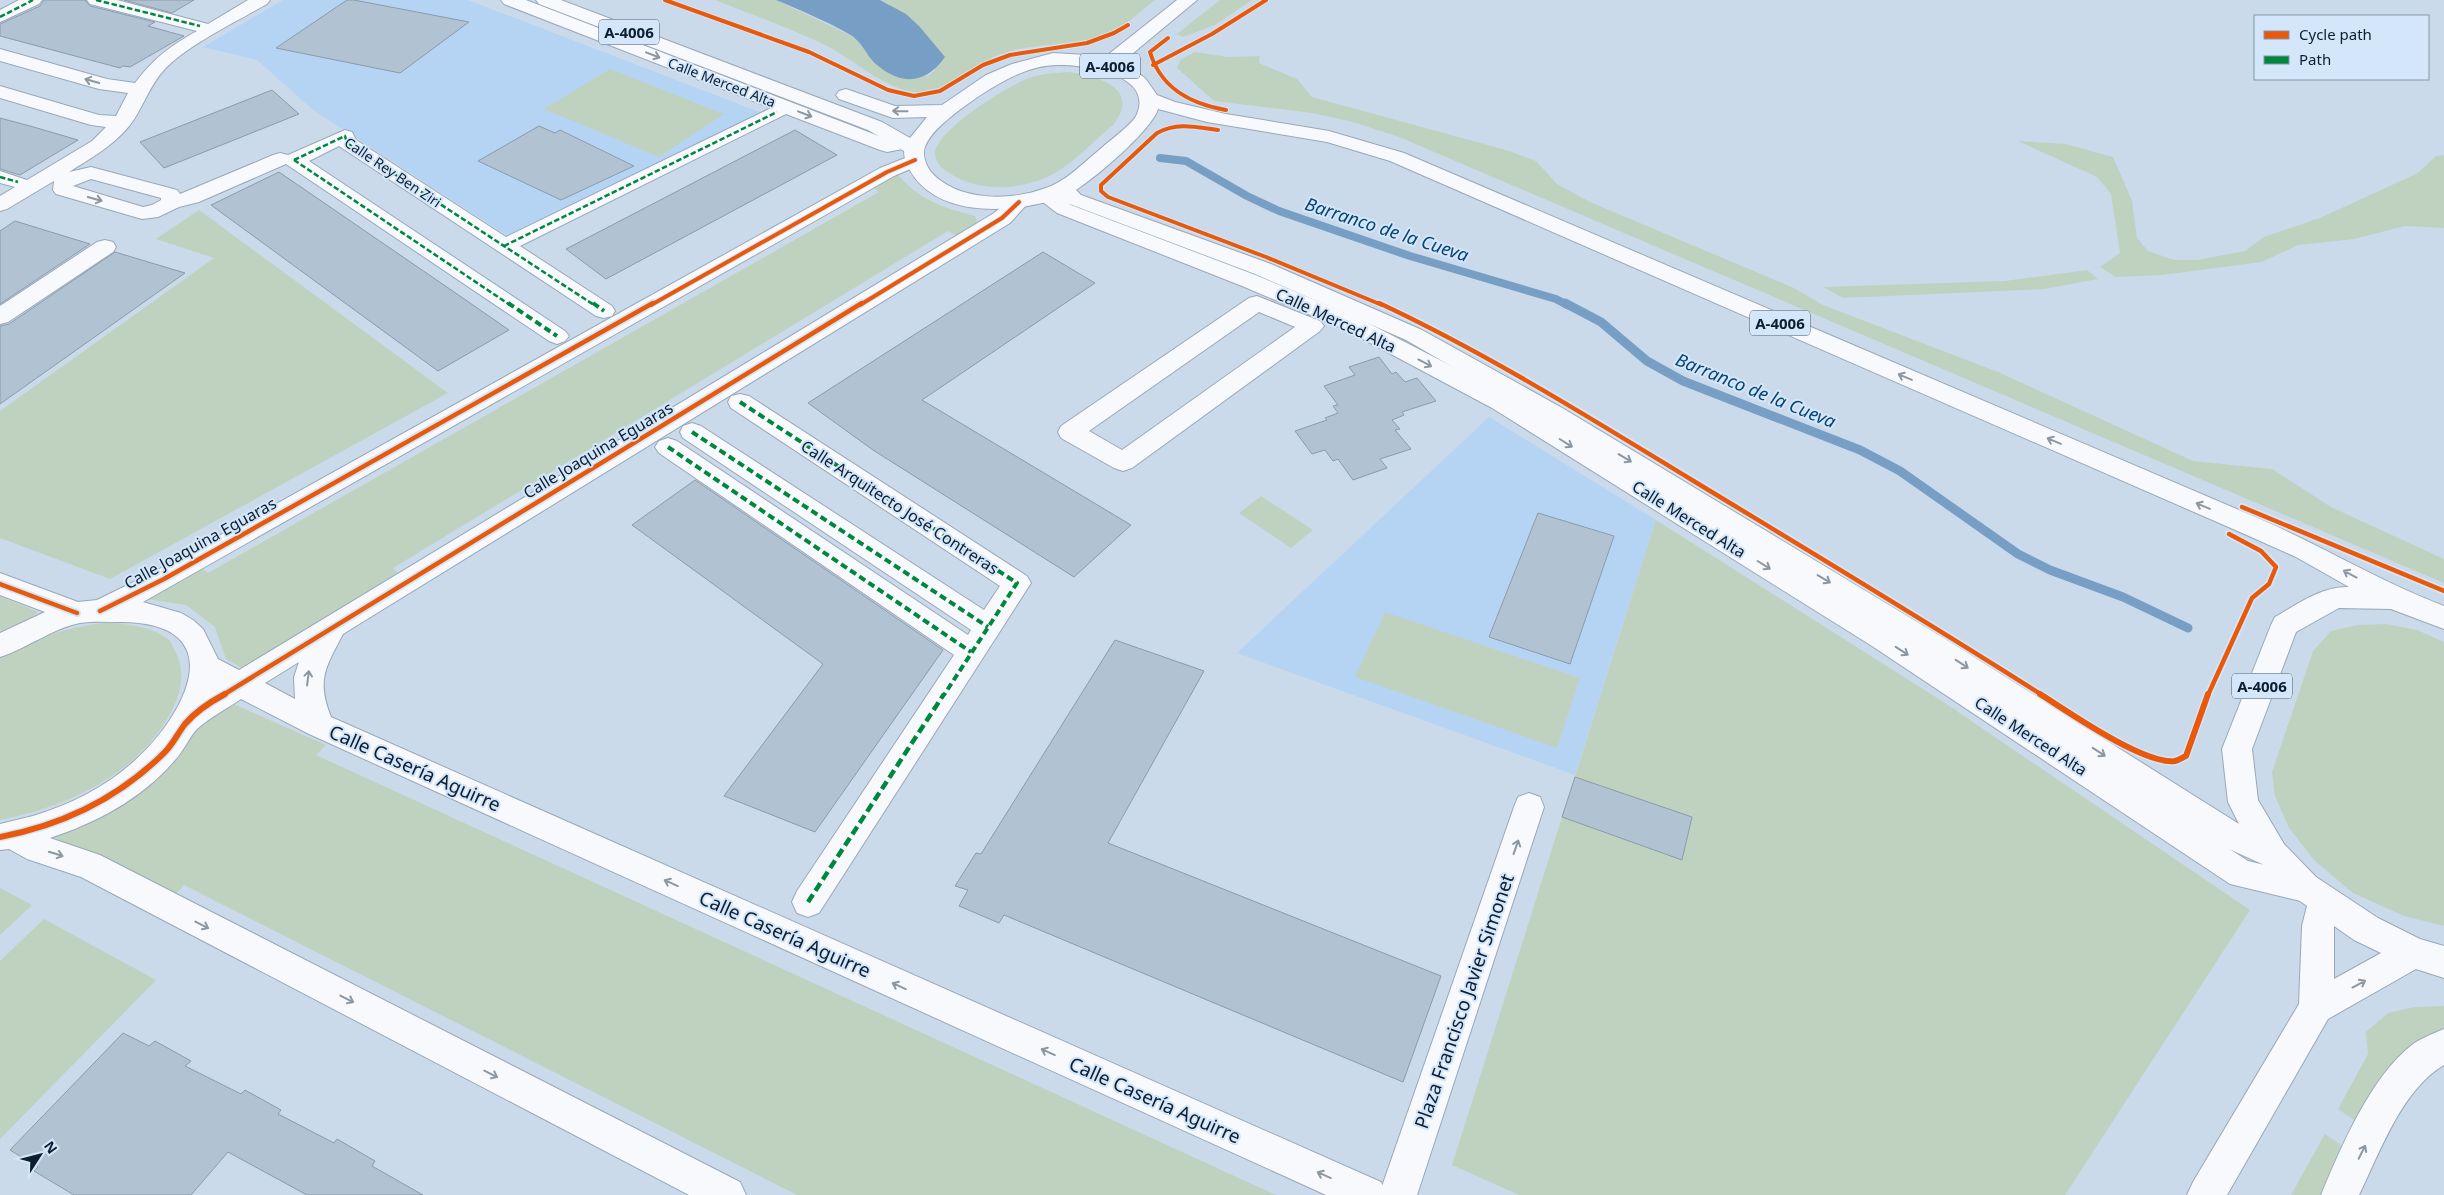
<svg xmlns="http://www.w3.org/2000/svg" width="2444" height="1195" viewBox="0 0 2444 1195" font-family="'Noto Sans',sans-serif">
  <rect width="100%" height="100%" fill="#cadaea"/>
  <g fill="#b5d4f3">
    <path d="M 283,0 L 468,0 L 762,113 L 509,237 L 313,110 L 257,60 L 203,47 Z"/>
    <path d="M 1489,417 L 1656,520 L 1575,775 L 1237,653 Z"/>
  </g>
  <g fill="#bfd2c0">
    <path d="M 715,0 L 776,0 L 850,35 L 865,47 L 876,64 L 928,76 L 935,70 L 889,4 L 880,0 L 1155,0 C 1141,10 1125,27 1109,34 C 1073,48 1035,41 998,55 C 971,66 945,98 913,92 C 883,87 854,60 827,46 C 791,28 752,15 715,0 Z"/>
    <path d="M 1220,0 L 1252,0 L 1215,25 L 1183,37 L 1177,34 Z"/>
    <path d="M 1195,52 L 1228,57 L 1260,56 L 1259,63 L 1297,79 L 1312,97 L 1506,150 L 1536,161 L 1557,184 L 1590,202 L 1794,288 L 1823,305 L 1998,372 L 2193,461 L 2272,469 L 2331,507 L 2444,559 L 2444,583 L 1399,137 L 1353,122 L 1312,113 L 1214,101 L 1177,68 L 1181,59 Z"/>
    <path d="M 610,69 L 724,114 L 659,157 L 544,109 Z"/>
    <path d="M 1069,72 C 1098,76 1141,88 1114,124 C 1096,139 1075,162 1055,173 C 1026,189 986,193 956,177 C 947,172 935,165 935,153 C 936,130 1011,83 1032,77 C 1044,73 1056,73 1069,72 Z"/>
    <path d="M 2018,141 L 2066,144 L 2113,157 L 2132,201 L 2137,238 L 2148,251 L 2174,260 L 2197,260 L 2245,251 L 2264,237 L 2320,218 L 2418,173 L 2436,156 L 2444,155 L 2444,228 L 2405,226 L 2354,239 L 2298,245 L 2262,262 L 2162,275 L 2116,277 L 2100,267 L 2120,253 L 2111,194 L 2097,177 Z"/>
    <path d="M 898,175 C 921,201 942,207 975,216 L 977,221 L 974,226 L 957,236 L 948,231 L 393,568 L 401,576 L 245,670 L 226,659 L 215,627 L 186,605 L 146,599 L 200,568 L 208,573 L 879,192 L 874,188 Z"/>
    <path d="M 199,210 L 448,393 L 110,579 L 0,538 L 0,411 L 214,258 L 156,239 Z"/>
    <path d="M 2087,270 L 2098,279 L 2044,289 L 1843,298 L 1823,287 L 2005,281 Z"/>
    <path d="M 1261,496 L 1313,530 L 1291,548 L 1239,513 Z"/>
    <path d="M 1656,520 L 1942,701 L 2250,910 L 2065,1195 L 1519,1195 L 1452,1165 Z"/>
    <path d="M 0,596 L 38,612 L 34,616 L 0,636 Z"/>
    <path d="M 1385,612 L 1580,678 L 1557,748 L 1355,677 Z"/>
    <path d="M 108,622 C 129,625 152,626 169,640 C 172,643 174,649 176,653 C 196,691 156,741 128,764 C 91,794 46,811 0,820 L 0,657 C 35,636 68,628 108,622 Z"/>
    <path d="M 2386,624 L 2417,630 L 2444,642 L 2444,926 L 2404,916 L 2353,893 L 2315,861 L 2289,828 L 2275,796 L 2272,772 L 2313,651 L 2331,631 L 2358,625 Z"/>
    <path d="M 229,702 L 326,745 L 316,755 L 1276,1195 L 797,1195 L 184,885 L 172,898 L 50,835 L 202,720 Z"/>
    <path d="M 0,888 L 32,905 L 0,935 Z"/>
    <path d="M 44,919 L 156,980 L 0,1139 L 0,961 Z"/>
    <path d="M 2444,1006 L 2444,1029 C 2396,1045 2381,1082 2360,1124 L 2338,1109 L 2368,1054 L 2366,1032 L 2388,1013 L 2415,1007 Z"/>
    <path d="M 2325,1134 L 2347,1149 L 2323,1195 L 2291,1195 Z"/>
  </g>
  <path fill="#779ec4" d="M 776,0 L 880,0 L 906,14 L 919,26 L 945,57 C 926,84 902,86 877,65 C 866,56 864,43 849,34 C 826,21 800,10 776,0 Z"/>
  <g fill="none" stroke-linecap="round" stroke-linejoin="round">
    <path stroke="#779ec4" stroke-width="8" d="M 1160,158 L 1186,161 L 1247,196 L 1279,211 L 1410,256 L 1556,299 L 1567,305"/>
    <path stroke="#779ec4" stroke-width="9" d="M 1565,303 L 1601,322 L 1647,361 L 1683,381 L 1860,450 L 1900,471 L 2018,554 L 2050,570 L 2123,597 L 2188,628"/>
  </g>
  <g fill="#b1c2d2" stroke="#8b9baa">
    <path d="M 44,0 L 85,0 L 90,6 L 155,22 L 148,26 L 184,36 L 130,67 L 123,66 L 120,68 L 0,36 L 0,24 L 40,6 Z"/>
    <path d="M 124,0 L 194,0 L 172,13 Z"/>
    <path d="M 347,0 L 354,0 L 469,22 L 400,73 L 276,48 Z"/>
    <path d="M 272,90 L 299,114 L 164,168 L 140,142 Z"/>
    <path d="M 0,118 L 30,126 L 78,140 L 20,175 L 0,169 Z"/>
    <path d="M 539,126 L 555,133 L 560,130 L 634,166 L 561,200 L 478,161 Z"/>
    <path d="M 795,130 L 837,155 L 606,279 L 566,249 Z"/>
    <path d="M 279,172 L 457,294 L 509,330 L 438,371 L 211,205 Z"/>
    <path d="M 15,221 L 90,244 L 0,304 L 0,231 Z"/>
    <path d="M 115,252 L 185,273 L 0,404 L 0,326 L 9,324 Z"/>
    <path d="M 1043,252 L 1095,283 L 922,400 L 1131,525 L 1074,577 L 873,450 L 808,403 Z"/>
    <path d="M 1379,357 L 1392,374 L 1396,372 L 1405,382 L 1417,378 L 1436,401 L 1402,412 L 1404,415 L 1392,420 L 1400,429 L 1395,430 L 1411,449 L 1380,459 L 1387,468 L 1353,480 L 1338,459 L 1333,461 L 1325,450 L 1312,454 L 1295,431 L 1327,420 L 1325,418 L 1338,413 L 1333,406 L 1338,405 L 1324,386 L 1355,375 L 1349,367 Z"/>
    <path d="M 695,480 L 943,650 L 815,832 L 724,796 L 823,664 L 632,525 Z"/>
    <path d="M 1538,513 L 1614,536 L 1570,664 L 1489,637 Z"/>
    <path d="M 1115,640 L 1204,671 L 1108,843 L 1441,976 L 1403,1082 L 1004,915 L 999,923 L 959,906 L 968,890 L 955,886 L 976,853 L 981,854 Z"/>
    <path d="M 1575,777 L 1692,817 L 1682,860 L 1562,817 Z"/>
    <path d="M 123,1033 L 149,1046 L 155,1041 L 191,1061 L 185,1066 L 241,1094 L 245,1090 L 281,1110 L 278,1114 L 334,1143 L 337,1139 L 375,1161 L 372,1166 L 423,1195 L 307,1195 L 228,1152 L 191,1195 L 74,1195 L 34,1171 L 38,1167 L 10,1150 Z"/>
  </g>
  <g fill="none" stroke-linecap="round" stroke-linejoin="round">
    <g stroke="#98a8b8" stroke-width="2">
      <g id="street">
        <path d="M 19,0 L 42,0 L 39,4 L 0,22 L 0,10 Z"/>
        <path d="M 87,0 L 117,0 L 208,24 L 248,0 L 270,0 L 267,4 C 239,20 184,47 164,70 C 149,86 143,108 130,125 C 113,146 91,158 69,172 L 91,167 L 177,190 L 180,194 L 273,155 L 280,153 L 288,155 L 345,130 L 352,132 L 356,140 L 506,237 L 771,108 L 504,4 L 501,0 L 526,0 L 889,140 L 906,137 L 913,139 L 916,143 L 913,147 L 887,152 L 880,150 L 786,114 L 520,246 L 612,306 L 615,311 L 612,316 L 604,318 L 596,316 L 339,146 L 309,161 L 565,331 L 569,336 L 565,341 L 557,344 L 549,341 L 286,164 L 199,202 L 179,207 L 158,217 L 142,219 L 56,194 L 53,190 L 54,181 L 7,209 L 0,211 L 0,196 L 15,187 L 0,183 L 0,171 L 27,180 L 92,141 L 106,127 L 91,125 L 0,98 L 0,86 L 99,115 L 116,116 L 128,93 L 99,89 L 0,61 L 0,49 L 107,79 L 135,83 C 154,58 170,46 197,31 L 90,4 ZM 91,179 L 161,198 L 161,200 L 152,205 L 143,207 L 73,186 Z"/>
        <path d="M 1177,0 L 1197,0 L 1114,69 L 1100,69 L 1098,65 L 1100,61 Z"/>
        <path d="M 1045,190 L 1052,192 L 1071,205 L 1258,276 L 1362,320 L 1510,396 L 1892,630 L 2248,861 L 2316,877 L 2321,887 L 2316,897 L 2305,902 L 2230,884 L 1872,646 L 1492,408 L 1346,330 L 1242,286 L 1057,213 L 1035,196 L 1038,192 Z"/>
        <path d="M 105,240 L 113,242 L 116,247 L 113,252 L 8,322 L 0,324 L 0,306 L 97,242 Z"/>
        <path d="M 1257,296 L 1320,321 L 1324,326 L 1320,331 L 1132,468 L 1123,471 L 1114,468 L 1061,438 L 1058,432 L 1061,426 L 1249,298 ZM 1259,312 L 1295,327 L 1122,450 L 1089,431 Z"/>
        <path d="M 740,394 L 749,396 L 1027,576 L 1031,583 L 819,913 L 808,917 L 797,913 L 792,902 L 797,891 L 954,655 L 659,453 L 655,447 L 659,441 L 668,438 L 677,441 L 968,635 L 971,630 L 683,438 L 680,432 L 683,426 L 692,423 L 701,426 L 984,610 L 1000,586 L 731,408 L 728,402 L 731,396 Z"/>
        <path d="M 1529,793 L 1540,797 L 1544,807 L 1417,1195 L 1379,1195 L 1514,807 L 1518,797 Z"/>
        <path d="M 2444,1029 L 2444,1065 C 2402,1089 2379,1154 2359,1195 L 2321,1195 C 2341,1147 2371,1076 2413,1044 C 2422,1038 2434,1033 2444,1029 Z"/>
      </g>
    </g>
    <g stroke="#98a8b8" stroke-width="2">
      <path id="secondary" d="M 915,154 L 922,156 L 925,160 L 922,164 L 894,176 L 143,602 L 181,613 L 193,620 L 203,629 L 218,659 L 239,670 L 994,213 C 1005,204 1012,194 1026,198 L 1029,202 L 1010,223 L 343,634 C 326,667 316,679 331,717 L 1381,1182 L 1387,1195 L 1326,1195 L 309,734 L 241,699 C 228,708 209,718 197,729 C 190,736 183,752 175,760 C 143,798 96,823 50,838 L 100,855 L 740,1182 L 746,1195 L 689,1195 L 81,877 L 27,859 L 9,849 L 0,850 L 0,824 C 11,821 22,819 33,816 C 69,805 104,788 132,763 C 185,717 235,623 121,622 C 107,622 93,621 80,623 C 51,629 28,648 0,657 L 0,633 L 45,612 L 0,595 L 0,573 L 78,602 L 97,600 L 154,572 L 880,168 ZM 299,662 L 294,677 L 295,699 L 265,683 Z"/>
    </g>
    <g stroke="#98a8b8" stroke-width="2">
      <path id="primary" d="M 536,0 L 561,0 L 882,122 L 910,138 L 927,117 L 893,118 L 839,99 L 836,95 L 839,91 L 846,89 L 895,106 L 942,105 L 986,75 L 1012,64 L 1053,53 L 1086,55 L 1112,60 L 1129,67 L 1145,78 L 1157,95 L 1175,102 L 1226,114 L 1329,131 L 1404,153 L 2267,522 C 2327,549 2383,583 2444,606 L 2444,629 L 2391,609 L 2339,608 L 2296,632 L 2252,749 L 2258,800 L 2284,844 L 2316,877 L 2378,918 L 2420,939 L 2444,946 L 2444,978 L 2416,969 L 2328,1019 L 2227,1195 L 2187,1195 L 2193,1182 L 2299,1004 L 2302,926 L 2307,906 L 2294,897 L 2262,864 L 2207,839 L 1927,656 L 1546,421 L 1406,340 L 1255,274 L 1067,203 L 1060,198 C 1017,212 947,219 915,178 C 909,170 904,161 904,151 L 868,130 L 539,4 ZM 1060,65 C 1086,65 1158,75 1135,118 C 1124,131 1110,140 1098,151 C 1081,165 1066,181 1046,188 C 1011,201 958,202 931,172 C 926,165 922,155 925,147 C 931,129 961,109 976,98 C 1000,82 1030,64 1060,65 ZM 1158,109 L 1207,122 L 1327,142 L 1390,161 L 2249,536 L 2296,557 L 2349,587 C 2322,586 2298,604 2275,617 L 2271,625 L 2222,749 L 2228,802 L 2239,824 L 1947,640 L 1564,409 L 1422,330 L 1271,264 L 1081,195 L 1076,190 C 1096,177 1151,131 1158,109 ZM 2334,926 L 2354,940 L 2381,953 L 2334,979 Z"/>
    </g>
    <use href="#street" fill="#f7f9fc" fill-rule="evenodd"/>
    <use href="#secondary" fill="#f7f9fc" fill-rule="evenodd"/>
    <use href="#primary" fill="#f7f9fc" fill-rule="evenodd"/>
    <g stroke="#00873e" stroke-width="2.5" stroke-dasharray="5.5 2.5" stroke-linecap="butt">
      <path d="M 96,0 L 200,26"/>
      <path d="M 0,17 L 33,0"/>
      <path d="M 294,160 L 345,136 L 347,143 L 594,305"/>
      <path d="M 294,160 L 510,305"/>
      <path d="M 0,177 L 18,182"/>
      <path d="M 504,246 L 777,112"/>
    </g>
    <g stroke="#00873e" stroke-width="4" stroke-dasharray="7 4" stroke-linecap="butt">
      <path d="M 508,303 L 557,336"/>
      <path d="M 593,303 L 604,311"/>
      <path d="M 740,402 L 1017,583 L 944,695"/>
      <path d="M 692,432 L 988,627"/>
      <path d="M 668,447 L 971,652"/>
    </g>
    <path stroke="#00873e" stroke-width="4.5" stroke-dasharray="9 4.5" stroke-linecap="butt" d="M 808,902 L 944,694"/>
    <g stroke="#d3e6fa" stroke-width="6">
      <g id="cycleway-far2">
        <path d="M 665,0 L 809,52 L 888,90 L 914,96 L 940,91 L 983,65 L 1010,55 L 1087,43 L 1114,33 L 1128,25"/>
        <path d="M 1168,38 L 1150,52 C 1161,89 1191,104 1226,110"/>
        <path d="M 1153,65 L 1212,34 L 1266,0"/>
        <path d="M 1218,130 C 1196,127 1177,122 1157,133 L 1101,185 L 1101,191 L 1108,197 L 1266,257 L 1382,305"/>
        <path d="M 651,305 L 887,172 L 915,160"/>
        <path d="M 860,305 L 1002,218 L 1019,202"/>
      </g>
    </g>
    <g stroke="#d3e6fa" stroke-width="8">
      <g id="cycleway-far1">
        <path d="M 1379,303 C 1488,354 1590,418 1692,480 C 1809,551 1926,621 2042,695"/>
        <path d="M 2242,507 L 2444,591"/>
        <path d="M 0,584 L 77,613"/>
        <path d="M 100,611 L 164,579 L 653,303"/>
        <path d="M 223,695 L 862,303"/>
        <path d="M 2208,695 L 2252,598 L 2269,584 L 2276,567 L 2261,551 L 2229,534"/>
      </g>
    </g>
    <g stroke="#d3e6fa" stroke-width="9">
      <g id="cycleway">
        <path d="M 2040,694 C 2067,711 2144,765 2175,761 C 2179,760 2183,757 2186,756 L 2208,694"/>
        <path d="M 0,837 C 63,825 119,798 165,752 C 173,744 178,733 185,724 C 196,711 210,702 225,694"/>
      </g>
    </g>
    <use href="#cycleway-far2" stroke="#e8590c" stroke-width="4"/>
    <use href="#cycleway-far1" stroke="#e8590c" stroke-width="4.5"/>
    <use href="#cycleway" stroke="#e8590c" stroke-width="6"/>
  </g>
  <defs><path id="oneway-shaft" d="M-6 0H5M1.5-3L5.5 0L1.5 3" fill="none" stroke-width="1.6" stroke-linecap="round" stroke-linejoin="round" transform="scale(1.25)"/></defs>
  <g stroke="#8d97a1">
    <use href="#oneway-shaft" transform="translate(653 55) rotate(21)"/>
    <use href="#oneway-shaft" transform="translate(92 81) rotate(-164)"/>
    <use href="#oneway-shaft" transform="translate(900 111) rotate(-179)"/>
    <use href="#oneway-shaft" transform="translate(805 114) rotate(21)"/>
    <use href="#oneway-shaft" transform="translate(95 199) rotate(16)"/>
    <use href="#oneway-shaft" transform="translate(1425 363) rotate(28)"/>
    <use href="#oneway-shaft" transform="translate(1905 377) rotate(-157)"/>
    <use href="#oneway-shaft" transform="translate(2054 441) rotate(-157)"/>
    <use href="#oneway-shaft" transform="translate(1566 443) rotate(32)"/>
    <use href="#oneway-shaft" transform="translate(1625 458) rotate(31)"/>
    <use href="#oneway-shaft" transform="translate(2203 506) rotate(-157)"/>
    <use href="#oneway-shaft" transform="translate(1764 565) rotate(32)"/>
    <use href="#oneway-shaft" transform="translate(2350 574) rotate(-152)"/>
    <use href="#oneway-shaft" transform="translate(1824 579) rotate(31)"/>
    <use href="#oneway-shaft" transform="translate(1902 651) rotate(33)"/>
    <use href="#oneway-shaft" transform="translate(1962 664) rotate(33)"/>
    <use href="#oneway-shaft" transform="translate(308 678) rotate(-83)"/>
    <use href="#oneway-shaft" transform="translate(2099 752) rotate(33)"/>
    <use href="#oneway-shaft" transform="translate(1516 847) rotate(-71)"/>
    <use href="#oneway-shaft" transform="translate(56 854) rotate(17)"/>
    <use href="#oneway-shaft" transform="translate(671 883) rotate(-156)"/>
    <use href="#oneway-shaft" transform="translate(202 925) rotate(27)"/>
    <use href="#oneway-shaft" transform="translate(2359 984) rotate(-28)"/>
    <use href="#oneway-shaft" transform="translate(899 986) rotate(-156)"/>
    <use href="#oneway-shaft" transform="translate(347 999) rotate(27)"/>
    <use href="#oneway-shaft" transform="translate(1048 1052) rotate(-156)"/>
    <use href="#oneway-shaft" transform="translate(491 1074) rotate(27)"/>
    <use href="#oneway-shaft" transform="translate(2362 1152) rotate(-63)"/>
    <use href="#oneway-shaft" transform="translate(1324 1175) rotate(-156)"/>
  </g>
  <g text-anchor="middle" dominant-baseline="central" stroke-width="4" stroke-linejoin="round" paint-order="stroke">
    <g font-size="14" fill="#0c1f31" stroke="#d3e6fa">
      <text transform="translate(722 82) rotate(21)">Calle Merced Alta</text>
      <text transform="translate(393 172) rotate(34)">Calle Rey Ben Ziri</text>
    </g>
    <g fill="#d3e6fa" stroke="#485b6d" stroke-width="1">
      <rect x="599" y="19.5" width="60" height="25" rx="4"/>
      <rect x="1080" y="53.5" width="60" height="25" rx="4"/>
      <rect x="1750" y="310.5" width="60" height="25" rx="4"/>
      <rect x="2232" y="673.5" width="60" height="25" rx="4"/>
    </g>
    <g font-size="15" font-weight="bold" fill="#0c1f31">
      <text x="629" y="32">A-4006</text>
      <text x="1110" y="66">A-4006</text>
      <text x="1780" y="323">A-4006</text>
      <text x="2262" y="686">A-4006</text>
    </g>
    <g font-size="16" fill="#0c1f31" stroke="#d3e6fa">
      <text transform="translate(1336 320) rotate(25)">Calle Merced Alta</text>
      <text transform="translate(598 450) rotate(-31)">Calle Joaquina Eguaras</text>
      <text transform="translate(900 507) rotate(33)">Calle Arquitecto José Contreras</text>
      <text transform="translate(1689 519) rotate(32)">Calle Merced Alta</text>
      <text transform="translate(200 543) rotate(-29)">Calle Joaquina Eguaras</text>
      <text transform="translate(2031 736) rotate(33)">Calle Merced Alta</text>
    </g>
    <g font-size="18" font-style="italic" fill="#074472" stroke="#d3e6fa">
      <text transform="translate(1387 229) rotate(18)">Barranco de la Cueva</text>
      <text transform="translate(1756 390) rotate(22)">Barranco de la Cueva</text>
    </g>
    <g font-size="19" fill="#0c1f31" stroke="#d3e6fa">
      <text transform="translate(415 768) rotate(24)">Calle Casería Aguirre</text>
      <text transform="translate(785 934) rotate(24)">Calle Casería Aguirre</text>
      <text transform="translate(1464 1001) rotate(-71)">Plaza Francisco Javier Simonet</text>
      <text transform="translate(1155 1100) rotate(24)">Calle Casería Aguirre</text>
    </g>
  </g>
  <rect x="2254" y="15" width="175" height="65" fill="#d3e6fa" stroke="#8396aa"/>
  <rect x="2264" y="31" width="25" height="8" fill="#e8590c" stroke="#8396aa"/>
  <text x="2299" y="40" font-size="15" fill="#0c1f31">Cycle path</text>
  <rect x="2264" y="56" width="25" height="8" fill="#00873e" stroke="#8396aa"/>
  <text x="2299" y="65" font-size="15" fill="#0c1f31">Path</text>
  <g transform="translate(40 1155) rotate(54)" stroke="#d3e6fa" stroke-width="4" paint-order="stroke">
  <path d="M0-4L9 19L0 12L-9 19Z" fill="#0c1f31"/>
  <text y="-8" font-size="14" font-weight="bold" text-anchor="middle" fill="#0c1f31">N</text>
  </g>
</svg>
